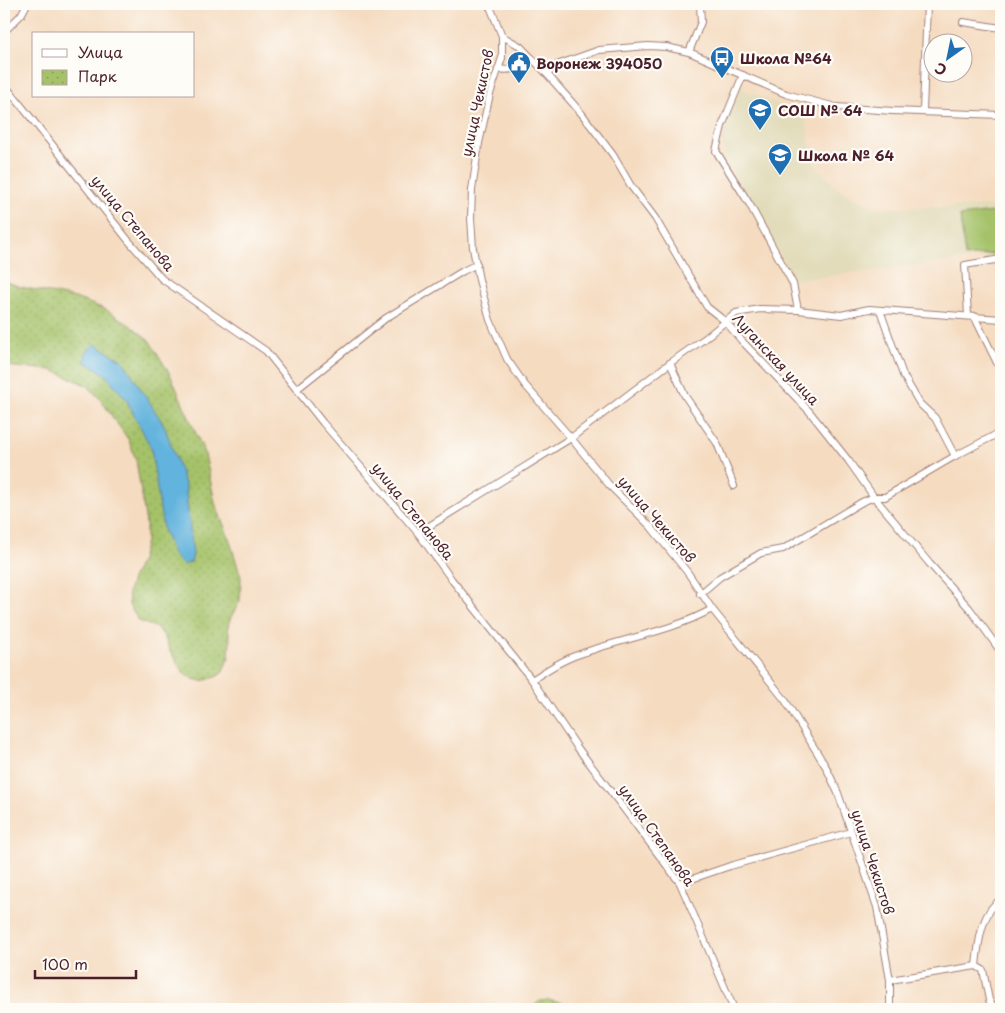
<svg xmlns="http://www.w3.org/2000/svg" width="1005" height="1013" viewBox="0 0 1005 1013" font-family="'Playpen Sans',sans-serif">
  <defs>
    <pattern id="park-dots" width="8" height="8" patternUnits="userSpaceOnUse" patternTransform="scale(1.25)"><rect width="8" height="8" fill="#a5c269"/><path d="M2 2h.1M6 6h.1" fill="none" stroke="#90a65b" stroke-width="1.8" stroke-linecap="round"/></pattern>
  </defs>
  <rect width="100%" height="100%" fill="#fdfcf7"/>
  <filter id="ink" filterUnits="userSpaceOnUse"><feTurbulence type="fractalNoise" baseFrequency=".02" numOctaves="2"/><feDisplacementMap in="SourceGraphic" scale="10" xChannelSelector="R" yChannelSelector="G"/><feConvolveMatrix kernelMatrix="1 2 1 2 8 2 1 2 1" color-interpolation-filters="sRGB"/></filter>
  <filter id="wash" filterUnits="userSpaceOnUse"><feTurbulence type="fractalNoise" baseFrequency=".0096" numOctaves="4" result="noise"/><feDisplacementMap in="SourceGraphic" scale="20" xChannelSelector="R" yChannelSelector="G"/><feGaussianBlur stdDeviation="1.12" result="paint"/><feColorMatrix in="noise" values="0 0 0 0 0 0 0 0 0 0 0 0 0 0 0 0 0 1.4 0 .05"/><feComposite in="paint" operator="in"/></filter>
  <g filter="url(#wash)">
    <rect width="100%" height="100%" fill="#f5dcc1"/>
    <path fill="#e2dcba" d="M 741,88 L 805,116 L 814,164 L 836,187 L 876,208 L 1001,206 L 1001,255 L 795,280 L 728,164 L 721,139 Z"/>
    <path fill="#a5c269" stroke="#78704a" d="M 1001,211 L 1001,253 L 965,257 L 960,216 Z"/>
    <g fill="url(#park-dots)" stroke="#78704a">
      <path d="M 4,281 L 21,287 L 75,298 L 105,309 L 130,325 L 149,340 L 170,374 L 205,454 L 215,503 L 229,538 L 241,577 L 240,601 L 230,619 L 228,627 L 230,641 L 229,657 L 222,673 L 216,677 L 202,681 L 193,679 L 183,672 L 169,649 L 164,636 L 157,628 L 139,621 L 129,605 L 128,592 L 132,579 L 141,560 L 146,541 L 146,524 L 136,460 L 128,439 L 100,399 L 88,386 L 52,370 L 4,366 Z"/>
      <path d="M 548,1000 L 562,1003 L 573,1009 L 529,1009 L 540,1001 Z"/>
    </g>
    <path fill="#62b3dd" stroke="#566984" d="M 95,344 L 123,361 L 164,425 L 185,484 L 193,555 L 191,562 L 183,565 L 174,556 L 163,529 L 151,448 L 126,399 L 104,373 L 84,361 L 87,351 Z"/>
  </g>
  <g filter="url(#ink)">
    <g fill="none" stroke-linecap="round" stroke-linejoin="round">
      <g stroke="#a07e76" stroke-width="8">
        <g id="street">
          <path d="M 489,4 L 502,36 L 520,46 L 547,74 L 557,65 L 599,50 L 648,46 L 666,47 L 689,52 L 786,94 L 836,107 L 893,111 L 1001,115"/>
          <path d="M 963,22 L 1001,28"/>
          <path d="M 4,32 L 21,15 L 27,4"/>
          <path d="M 502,36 L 502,58 L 490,94 L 479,143 L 472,190 L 471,218 L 473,248 L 479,280 L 490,320 L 507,359 L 525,385 L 571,438 L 610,486 L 651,527 L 688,573 L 712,609 L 785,700 L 826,767 L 838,793 L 877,907 L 890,980 L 890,1009"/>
          <path d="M 689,52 L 701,22 L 700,4"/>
          <path d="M 499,69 C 513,72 521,66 532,58"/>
          <path d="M 547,74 L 582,114 L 613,155 L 631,186 L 655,218 L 707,307 L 726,322 L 741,340 L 809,411 L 848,460 L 874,497 L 929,563 L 970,609 L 1001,652"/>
          <path d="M 743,75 L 722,126 L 716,151 L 750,205 L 793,284 L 798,310"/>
          <path d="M 4,84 L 128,240 L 162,279 L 266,351 L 323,423 L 418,533 L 452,580 L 532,680 L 577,747 L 680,883 L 734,1009"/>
          <path d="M 923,111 L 927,4"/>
          <path d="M 880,310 L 903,375 L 920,404 L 935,418 L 955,456"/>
          <path d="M 968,315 L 965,265 L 1001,259"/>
          <path d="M 974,316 L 1001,371"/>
          <path d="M 670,363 L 685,396 L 717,443 L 734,486"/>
          <path d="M 297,389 L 386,318 L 463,271 L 477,264"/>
          <path d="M 418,533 L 571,438 L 670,363 L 704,339 L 736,313 L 760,309 L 798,310 L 841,315 L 869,309 L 1001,319"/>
          <path d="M 700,594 L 720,577 L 761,553 L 783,549 L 862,502 L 874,497 L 885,497 L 955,456 L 1001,432"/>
          <path d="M 532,680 C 547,670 562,660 580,654 C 623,638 671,632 712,609"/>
          <path d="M 680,883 L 730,866 L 851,832"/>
          <path d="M 890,980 L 976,966"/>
          <path d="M 994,1009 L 989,1000 L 983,970 L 976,966 C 978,946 981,911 1001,900"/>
        </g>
      </g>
      <use href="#street" stroke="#fff" stroke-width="6"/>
    </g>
  </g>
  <defs>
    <g id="bus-pin" transform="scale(1.25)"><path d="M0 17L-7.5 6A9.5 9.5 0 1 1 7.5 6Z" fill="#1f6fb2" stroke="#fdfcf7"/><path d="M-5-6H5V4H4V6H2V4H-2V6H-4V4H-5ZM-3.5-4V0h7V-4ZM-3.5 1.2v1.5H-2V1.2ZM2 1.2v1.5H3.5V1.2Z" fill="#fff"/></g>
    <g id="civic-pin" transform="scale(1.25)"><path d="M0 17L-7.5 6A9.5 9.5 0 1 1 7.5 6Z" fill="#1f6fb2" stroke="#fdfcf7"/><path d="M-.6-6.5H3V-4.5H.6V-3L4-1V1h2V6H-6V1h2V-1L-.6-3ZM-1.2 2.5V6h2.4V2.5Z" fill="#fff"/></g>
    <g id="school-pin" transform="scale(1.25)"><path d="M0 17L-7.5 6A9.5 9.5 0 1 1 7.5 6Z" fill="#1f6fb2" stroke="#fdfcf7"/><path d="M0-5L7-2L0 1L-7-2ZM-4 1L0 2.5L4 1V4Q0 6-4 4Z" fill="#fff"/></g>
  </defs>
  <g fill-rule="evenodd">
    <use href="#bus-pin" x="722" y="58"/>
    <use href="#civic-pin" x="519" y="63"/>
    <use href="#school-pin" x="760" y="110"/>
    <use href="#school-pin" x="780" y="155"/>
  </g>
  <g text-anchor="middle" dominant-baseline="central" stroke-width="4.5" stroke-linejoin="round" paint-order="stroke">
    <g font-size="14" font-weight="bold" fill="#4a1f2b" stroke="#fdfcf7" text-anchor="start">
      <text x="740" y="58">Школа №64</text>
      <text x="536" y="63">Воронеж 394050</text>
      <text x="778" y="110">СОШ № 64</text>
      <text x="798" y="155">Школа № 64</text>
    </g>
    <g font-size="14" fill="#4a1f2b" stroke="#fdfcf7">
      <text transform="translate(477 103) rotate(-78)">улица Чекистов</text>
      <text transform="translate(133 223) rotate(50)">улица Степанова</text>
      <text transform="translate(776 359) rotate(47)">Луганская улица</text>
      <text transform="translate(413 511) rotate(51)">улица Степанова</text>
      <text transform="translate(657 519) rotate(49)">улица Чекистов</text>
      <text transform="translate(657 835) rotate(55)">улица Степанова</text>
      <text transform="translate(873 862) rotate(72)">улица Чекистов</text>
    </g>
  </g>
  <rect width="1005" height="1013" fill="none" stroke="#fdfcf7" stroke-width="20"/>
  <rect x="32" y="32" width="162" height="65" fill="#fdfcf7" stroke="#b5a4a5"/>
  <rect x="42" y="49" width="25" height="8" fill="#ffffff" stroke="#b5a4a5"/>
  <text x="78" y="58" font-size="15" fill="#4a1f2b">Улица</text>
  <rect x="42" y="70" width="25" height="15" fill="url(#park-dots)" stroke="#b5a4a5"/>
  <text x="78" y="82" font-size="15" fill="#4a1f2b">Парк</text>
  <g transform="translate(948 58) rotate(213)"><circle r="24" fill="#fdfcf7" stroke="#b5a4a5"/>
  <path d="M0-4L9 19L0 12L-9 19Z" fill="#1f6fb2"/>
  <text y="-8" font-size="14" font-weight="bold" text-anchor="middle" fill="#4a1f2b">С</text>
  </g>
  <path d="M35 970v8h101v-8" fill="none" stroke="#4a1f2b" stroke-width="2.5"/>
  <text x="42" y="970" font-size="15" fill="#4a1f2b" stroke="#fdfcf7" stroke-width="4" paint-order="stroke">100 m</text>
</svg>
